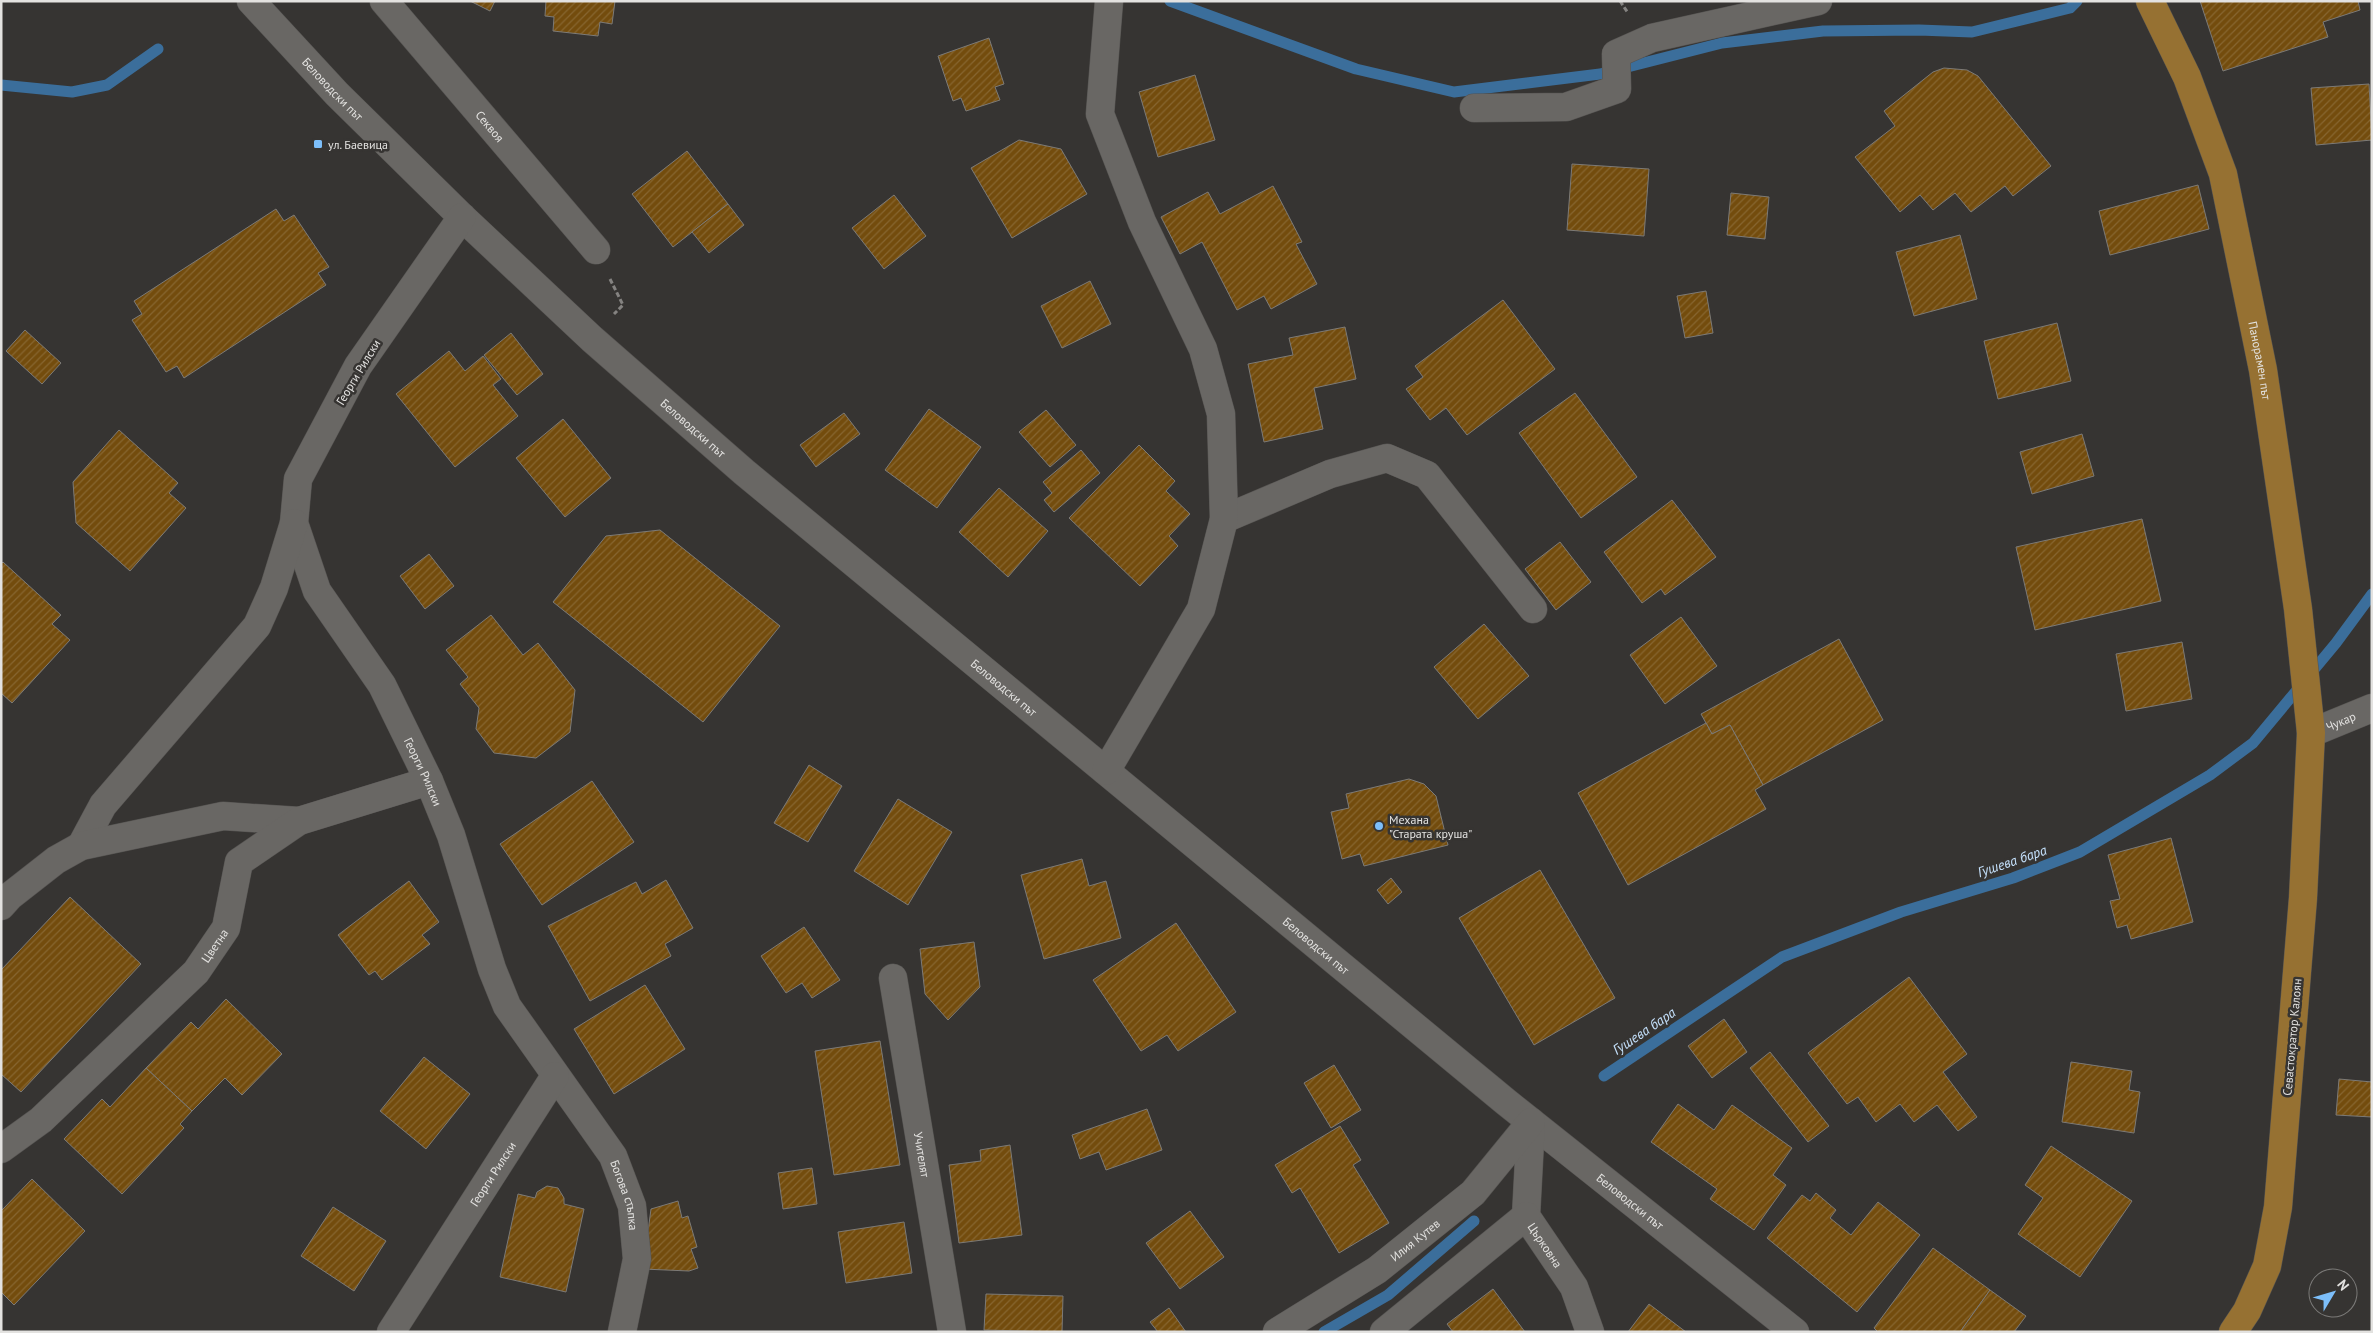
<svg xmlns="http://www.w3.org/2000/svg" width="2373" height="1333" viewBox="0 0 2373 1333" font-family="'PT Sans',sans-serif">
  <defs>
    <pattern id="building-hatch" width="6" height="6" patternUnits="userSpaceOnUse" patternTransform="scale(1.25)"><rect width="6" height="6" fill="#734c0d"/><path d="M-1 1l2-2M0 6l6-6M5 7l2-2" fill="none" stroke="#876630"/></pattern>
  </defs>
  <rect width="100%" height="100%" fill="#363432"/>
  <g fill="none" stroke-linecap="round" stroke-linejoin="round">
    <g stroke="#3b6e9b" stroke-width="11">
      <path d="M 1170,1 L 1356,69 L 1454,92 L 1600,74 L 1722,43 L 1823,31 L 1919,30 L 1972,32 L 2070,8 L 2077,1"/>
      <path d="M 1,85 L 72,92 L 107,85 L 158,49"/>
      <path d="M 1604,1076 L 1782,957 L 1901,912 L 2013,878 L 2080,852 L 2210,775 L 2253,743 L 2336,643 L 2372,594"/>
      <path d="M 1324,1332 L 1388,1295 L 1474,1221"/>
    </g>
  </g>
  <g fill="url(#building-hatch)" stroke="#7c7a77">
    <path d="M 470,1 L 495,1 L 490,11 Z"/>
    <path d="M 546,1 L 615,1 L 612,24 L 600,22 L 598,36 L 553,31 L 554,17 L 545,16 Z"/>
    <path d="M 2200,1 L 2358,1 L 2360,10 L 2323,22 L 2328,37 L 2223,71 Z"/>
    <path d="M 989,38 L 1004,84 L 995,87 L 1000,100 L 966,111 L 961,98 L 953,101 L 938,56 Z"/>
    <path d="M 1944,68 L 1967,70 L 1978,76 L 2051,166 L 2013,196 L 2005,186 L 1971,212 L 1955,193 L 1933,210 L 1920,195 L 1900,212 L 1855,157 L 1895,126 L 1884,111 L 1933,72 Z"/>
    <path d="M 1195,75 L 1215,140 L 1158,157 L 1139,92 Z"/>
    <path d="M 2369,84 L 2372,140 L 2316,145 L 2311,88 Z"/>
    <path d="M 1019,140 L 1061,149 L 1087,194 L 1012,238 L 971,168 Z"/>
    <path d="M 687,151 L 728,204 L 673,247 L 632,194 Z"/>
    <path d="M 1572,164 L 1649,169 L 1644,236 L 1567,230 Z"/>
    <path d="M 2198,185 L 2209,229 L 2110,255 L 2099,211 Z"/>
    <path d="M 1273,186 L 1302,242 L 1296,244 L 1317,284 L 1271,309 L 1264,296 L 1237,310 L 1202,242 L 1180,254 L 1161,217 L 1208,192 L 1220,214 Z"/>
    <path d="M 1731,193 L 1769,197 L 1765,239 L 1727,235 Z"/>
    <path d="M 894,195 L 926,236 L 884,269 L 852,228 Z"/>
    <path d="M 728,204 L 744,225 L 709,253 L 692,232 Z"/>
    <path d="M 276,209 L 284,221 L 294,215 L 329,267 L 318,273 L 326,285 L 184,378 L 177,366 L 166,372 L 132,320 L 142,314 L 134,301 Z"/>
    <path d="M 1960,235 L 1977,299 L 1914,316 L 1896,252 Z"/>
    <path d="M 1090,281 L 1111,324 L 1062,348 L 1041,306 Z"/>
    <path d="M 1706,291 L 1713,333 L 1685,338 L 1677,296 Z"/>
    <path d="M 1503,300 L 1555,369 L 1467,435 L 1446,408 L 1430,420 L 1406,389 L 1423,377 L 1415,366 Z"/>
    <path d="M 2057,323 L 2071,381 L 1998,399 L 1984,341 Z"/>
    <path d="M 1345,327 L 1356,379 L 1314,388 L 1323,429 L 1264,442 L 1248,364 L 1293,355 L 1289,338 Z"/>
    <path d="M 25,330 L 61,363 L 42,384 L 6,351 Z"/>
    <path d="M 511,333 L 543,374 L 517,395 L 484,355 Z"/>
    <path d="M 449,351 L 465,371 L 483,356 L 501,379 L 493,385 L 518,416 L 455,467 L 396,394 Z"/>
    <path d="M 1575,393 L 1637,477 L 1581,518 L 1519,433 Z"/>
    <path d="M 929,409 L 981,447 L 937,508 L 885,470 Z"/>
    <path d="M 1046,410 L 1076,445 L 1050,467 L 1019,432 Z"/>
    <path d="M 844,413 L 860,434 L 816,467 L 800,445 Z"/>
    <path d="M 563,419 L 611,478 L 565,517 L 516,458 Z"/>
    <path d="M 119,430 L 178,483 L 169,493 L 186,508 L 130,571 L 76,523 L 73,482 Z"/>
    <path d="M 2082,434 L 2094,476 L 2032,494 L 2020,452 Z"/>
    <path d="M 1139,445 L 1175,481 L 1166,491 L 1190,514 L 1169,536 L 1178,546 L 1140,586 L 1069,518 Z"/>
    <path d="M 1081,450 L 1100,473 L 1054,512 L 1044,500 L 1052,493 L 1043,482 Z"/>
    <path d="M 999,488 L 1048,531 L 1008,577 L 959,532 Z"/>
    <path d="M 1672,500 L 1716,557 L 1665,595 L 1661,589 L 1642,603 L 1604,552 Z"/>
    <path d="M 2142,519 L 2161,601 L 2035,630 L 2016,547 Z"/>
    <path d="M 660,530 L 780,626 L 703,722 L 553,602 L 606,536 Z"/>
    <path d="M 1560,542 L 1591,582 L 1556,610 L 1525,569 Z"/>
    <path d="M 429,554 L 454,586 L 425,609 L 400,576 Z"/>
    <path d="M 3,562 L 61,615 L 52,624 L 70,640 L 12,703 L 1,693 L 1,564 Z"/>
    <path d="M 491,615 L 523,655 L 538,643 L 575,690 L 570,732 L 536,758 L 494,753 L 476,729 L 479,708 L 460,684 L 468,677 L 446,650 Z"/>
    <path d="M 1681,617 L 1717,666 L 1665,704 L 1630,655 Z"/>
    <path d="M 1484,624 L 1529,676 L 1478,719 L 1434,667 Z"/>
    <path d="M 1839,639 L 1883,720 L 1763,785 L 1730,725 L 1712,734 L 1701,714 Z"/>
    <path d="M 2182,642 L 2192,699 L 2126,711 L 2116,654 Z"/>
    <path d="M 1706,723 L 1712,734 L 1730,725 L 1763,785 L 1755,790 L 1766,809 L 1628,885 L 1578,793 Z"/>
    <path d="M 809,765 L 842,786 L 808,842 L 774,823 Z"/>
    <path d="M 1409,779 L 1424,784 L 1436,796 L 1448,845 L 1364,866 L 1360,854 L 1342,859 L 1331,812 L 1349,808 L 1346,794 Z"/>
    <path d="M 592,781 L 634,842 L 542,905 L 500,844 Z"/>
    <path d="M 898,799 L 952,832 L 908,905 L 854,871 Z"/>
    <path d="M 2171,838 L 2193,922 L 2131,939 L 2127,925 L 2117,928 L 2110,901 L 2120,899 L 2108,855 Z"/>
    <path d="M 1082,859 L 1089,886 L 1106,881 L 1121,938 L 1044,959 L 1021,875 Z"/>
    <path d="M 1540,870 L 1615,998 L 1534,1045 L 1459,918 Z"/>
    <path d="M 1391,878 L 1402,892 L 1388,904 L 1377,890 Z"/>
    <path d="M 666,880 L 693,928 L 665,944 L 671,956 L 590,1001 L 548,926 L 636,882 L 642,894 Z"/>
    <path d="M 409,881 L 439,922 L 422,935 L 430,944 L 382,980 L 375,971 L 369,975 L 338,935 Z"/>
    <path d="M 70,897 L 141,964 L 21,1092 L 1,1074 L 1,970 Z"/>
    <path d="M 1176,923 L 1236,1012 L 1178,1051 L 1167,1035 L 1141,1051 L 1093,980 Z"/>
    <path d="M 804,927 L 840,980 L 812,998 L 802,983 L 786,993 L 761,956 Z"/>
    <path d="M 974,942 L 980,987 L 948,1020 L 925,994 L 920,949 Z"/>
    <path d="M 1909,977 L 1967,1054 L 1943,1072 L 1977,1117 L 1958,1131 L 1937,1105 L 1914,1122 L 1900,1104 L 1876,1122 L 1858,1097 L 1847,1104 L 1808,1053 Z"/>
    <path d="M 645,985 L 685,1049 L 614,1094 L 574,1029 Z"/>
    <path d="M 226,999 L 282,1054 L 242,1095 L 225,1078 L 192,1111 L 146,1068 L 191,1022 L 198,1029 Z"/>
    <path d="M 1724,1019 L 1747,1052 L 1712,1078 L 1688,1046 Z"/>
    <path d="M 880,1041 L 900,1165 L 834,1175 L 815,1051 Z"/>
    <path d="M 1770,1052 L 1829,1126 L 1808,1142 L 1750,1068 Z"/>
    <path d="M 424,1057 L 470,1094 L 426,1149 L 380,1111 Z"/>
    <path d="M 2071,1062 L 2132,1071 L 2129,1090 L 2140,1092 L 2134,1133 L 2062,1122 Z"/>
    <path d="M 1334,1065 L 1361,1110 L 1331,1128 L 1304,1083 Z"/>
    <path d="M 146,1068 L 192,1111 L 180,1124 L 184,1128 L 122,1194 L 64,1139 L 102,1099 L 110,1107 Z"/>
    <path d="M 2339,1079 L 2372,1082 L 2372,1117 L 2336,1115 Z"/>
    <path d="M 1678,1104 L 1714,1130 L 1732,1105 L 1792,1148 L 1773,1175 L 1786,1185 L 1754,1230 L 1710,1199 L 1717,1189 L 1651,1142 Z"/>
    <path d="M 1147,1109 L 1162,1150 L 1106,1170 L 1099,1152 L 1080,1159 L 1072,1135 Z"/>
    <path d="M 1340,1126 L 1361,1160 L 1353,1165 L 1389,1223 L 1339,1253 L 1300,1188 L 1292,1193 L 1275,1165 Z"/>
    <path d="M 1010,1145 L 1022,1235 L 959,1243 L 949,1165 L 981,1161 L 980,1150 Z"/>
    <path d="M 2051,1146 L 2132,1201 L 2080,1277 L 2018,1234 L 2043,1198 L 2025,1185 Z"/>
    <path d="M 812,1168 L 817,1204 L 783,1209 L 778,1173 Z"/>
    <path d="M 32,1179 L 85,1231 L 14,1305 L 1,1292 L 1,1211 Z"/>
    <path d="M 547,1186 L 558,1188 L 564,1198 L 564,1204 L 584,1209 L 566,1292 L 500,1277 L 518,1194 L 535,1198 L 537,1192 Z"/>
    <path d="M 1816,1193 L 1836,1210 L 1830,1218 L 1851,1235 L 1878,1202 L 1920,1235 L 1857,1312 L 1767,1238 L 1802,1195 L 1810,1201 Z"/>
    <path d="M 678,1201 L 682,1218 L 688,1216 L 697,1247 L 691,1249 L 698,1268 L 689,1271 L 643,1269 L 651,1209 Z"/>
    <path d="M 333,1207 L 386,1241 L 354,1291 L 301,1256 Z"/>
    <path d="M 1190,1211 L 1224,1257 L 1180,1289 L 1146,1243 Z"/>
    <path d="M 904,1222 L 912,1273 L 846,1283 L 838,1232 Z"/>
    <path d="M 1933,1248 L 1990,1290 L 1960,1332 L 1878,1332 L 1874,1328 Z"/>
    <path d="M 1493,1289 L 1525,1332 L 1453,1332 L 1447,1324 Z"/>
    <path d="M 1990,1290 L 2026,1316 L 2014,1332 L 1960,1332 Z"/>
    <path d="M 986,1294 L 1063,1296 L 1062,1332 L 984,1330 Z"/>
    <path d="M 1649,1304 L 1686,1332 L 1628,1332 Z"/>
    <path d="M 1169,1308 L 1186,1332 L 1158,1332 L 1150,1322 Z"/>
  </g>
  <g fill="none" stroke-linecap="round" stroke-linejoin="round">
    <g stroke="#555351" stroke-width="29">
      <g id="minor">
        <path id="s1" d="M 251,1 L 337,94 L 462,217 L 592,339 L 744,472 L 1506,1102 L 1795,1332"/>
        <path id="s2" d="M 384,1 L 596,250"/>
        <path d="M 1474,108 L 1566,107 L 1617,89 L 1616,54 L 1652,38 L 1818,1"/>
        <path id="s3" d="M 462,217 L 358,366 L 298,479 L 294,523 L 317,591 L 382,685 L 429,781 L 451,835 L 492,969 L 507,1006 L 613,1156 L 632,1206 L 637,1259 L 622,1332"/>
        <path d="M 1224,519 L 1330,474 L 1387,458 L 1427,475 L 1533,609"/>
        <path id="s4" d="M 2311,733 L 2372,708"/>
        <path d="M 1106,771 L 1201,609 L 1224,519 L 1221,414 L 1203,349 L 1142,222 L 1100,114 L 1109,1"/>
        <path d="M 81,846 L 103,805 L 257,626 L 274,588 L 294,523"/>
        <path d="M 1,906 L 10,896 L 56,860 L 81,846 L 223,816 L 299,821"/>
        <path id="s5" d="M 893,978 L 952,1332"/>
        <path id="s6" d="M 1531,1122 L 1526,1216 L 1574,1287 L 1590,1332"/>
        <path id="s7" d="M 1,1149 L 41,1120 L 196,972 L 226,928 L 239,862 L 299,821 L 429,781"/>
        <path id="s8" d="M 391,1332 L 555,1076"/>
        <path id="s9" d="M 1277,1332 L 1377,1270 L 1473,1193 L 1531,1122"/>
        <path d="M 1384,1332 L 1526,1216"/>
      </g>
    </g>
    <g stroke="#555351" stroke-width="29">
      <g id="major">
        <path id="s10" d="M 2150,1 L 2187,77 L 2223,174 L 2263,370 L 2298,609 L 2311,733 L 2303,898 L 2278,1207 L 2267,1266 L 2247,1311 L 2233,1332"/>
      </g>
    </g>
    <g stroke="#858381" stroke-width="3" stroke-dasharray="5 2.5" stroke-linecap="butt">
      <path d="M 1620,1 L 1628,13"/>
      <path d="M 610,279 L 623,305 L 614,314"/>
    </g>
    <use href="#minor" stroke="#696764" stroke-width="28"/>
    <use href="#major" stroke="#967132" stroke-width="28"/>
  </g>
  <g fill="#7cbef9" stroke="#363432" stroke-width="2">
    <rect x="313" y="139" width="10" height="10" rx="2.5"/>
    <circle cx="1379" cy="826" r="5"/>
  </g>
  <g text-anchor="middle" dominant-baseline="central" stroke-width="5" stroke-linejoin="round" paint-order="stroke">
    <g font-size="12" fill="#e3e2e0" stroke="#363432">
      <text stroke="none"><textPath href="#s1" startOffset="120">Беловодски път</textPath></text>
      <text stroke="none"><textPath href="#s2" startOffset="164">Секвоя</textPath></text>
      <text stroke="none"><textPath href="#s10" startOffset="378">Панорамен път</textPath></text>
      <text transform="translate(358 372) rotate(-59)">Георги Рилски</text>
      <text stroke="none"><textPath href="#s1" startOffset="615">Беловодски път</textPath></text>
      <text stroke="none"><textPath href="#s1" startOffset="1020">Беловодски път</textPath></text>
      <text stroke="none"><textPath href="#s4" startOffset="32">Чукар</textPath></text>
      <text stroke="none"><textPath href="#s3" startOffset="636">Георги Рилски</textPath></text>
      <text stroke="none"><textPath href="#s7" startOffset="296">Цветна</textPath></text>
      <text stroke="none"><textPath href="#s1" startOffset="1425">Беловодски път</textPath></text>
      <text transform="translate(2292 1037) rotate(-85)">Севастократор Калоян</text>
      <text stroke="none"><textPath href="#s5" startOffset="179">Учителят</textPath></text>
      <text stroke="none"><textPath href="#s8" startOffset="188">Георги Рилски</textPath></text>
      <text stroke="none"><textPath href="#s3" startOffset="1110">Богова стъпка</textPath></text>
      <text stroke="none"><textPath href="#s1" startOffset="1830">Беловодски път</textPath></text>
      <text stroke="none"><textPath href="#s9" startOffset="166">Илия Кутев</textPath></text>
      <text stroke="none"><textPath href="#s6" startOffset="129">Църковна</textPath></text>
    </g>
    <g font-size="12" fill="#e3e2e0" stroke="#363432" text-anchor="start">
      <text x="328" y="144">ул. Баевица</text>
      <text x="1389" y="819">Механа<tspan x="1389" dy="14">"Старата круша"</tspan></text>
    </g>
    <g font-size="14" font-style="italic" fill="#c4e0fb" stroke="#363432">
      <text transform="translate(2012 861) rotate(-19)">Гушева бара</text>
      <text transform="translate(1644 1031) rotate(-34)">Гушева бара</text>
    </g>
  </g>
  <rect width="2373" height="1333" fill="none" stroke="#e3e2e0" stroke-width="5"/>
  <g transform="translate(2333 1293) rotate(52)"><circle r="24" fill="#363432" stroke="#7b7a78"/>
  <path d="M0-4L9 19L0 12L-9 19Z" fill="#7cbef9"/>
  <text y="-8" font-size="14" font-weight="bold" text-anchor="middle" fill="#e3e2e0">N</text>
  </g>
</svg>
